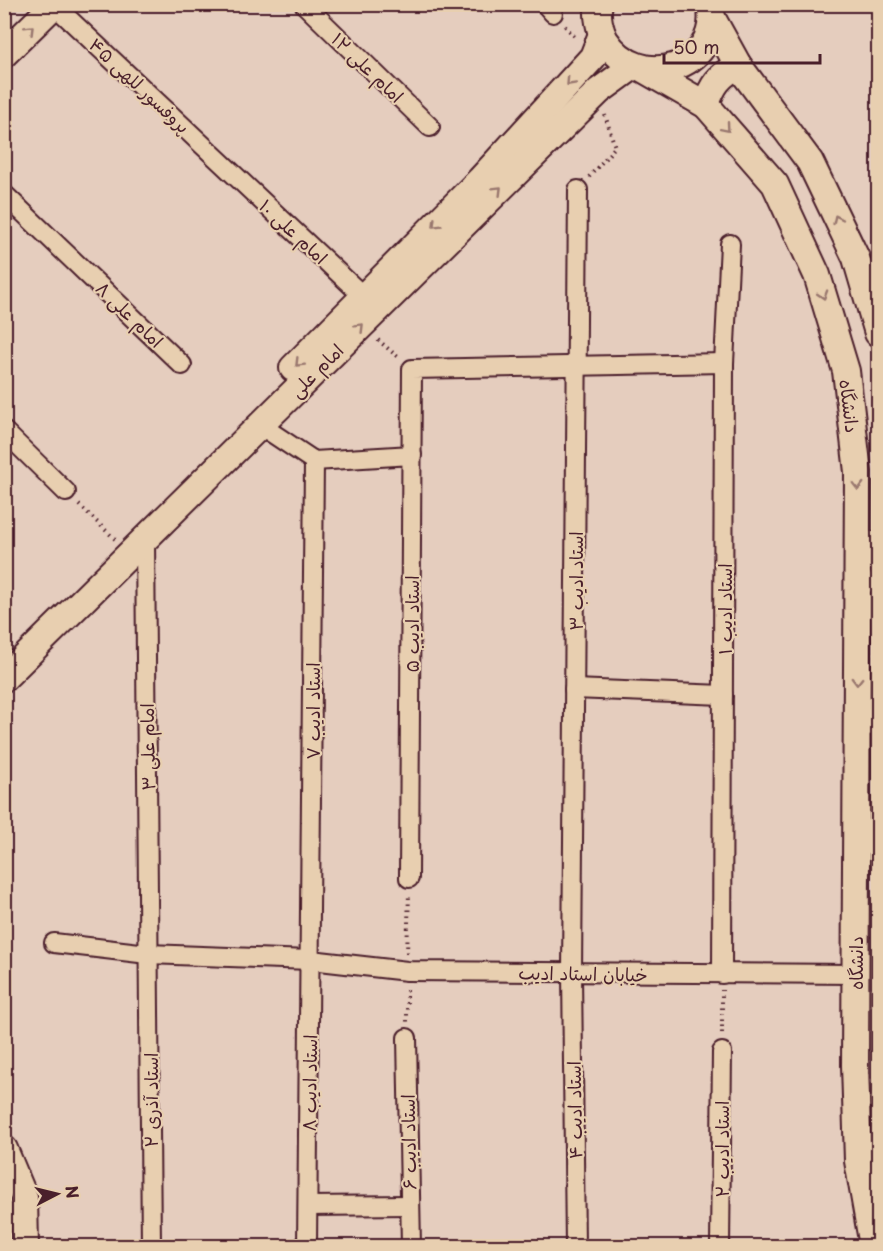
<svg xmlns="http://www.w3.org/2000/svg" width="883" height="1251" viewBox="0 0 883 1251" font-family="'Playpen Sans','Playpen Sans Arabic',sans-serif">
  <rect width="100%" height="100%" fill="#e5cdbe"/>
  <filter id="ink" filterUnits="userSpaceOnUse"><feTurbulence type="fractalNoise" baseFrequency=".0167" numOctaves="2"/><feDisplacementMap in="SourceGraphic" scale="12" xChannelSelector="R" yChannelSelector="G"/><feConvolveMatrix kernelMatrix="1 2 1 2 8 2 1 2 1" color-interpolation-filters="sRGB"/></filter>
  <g filter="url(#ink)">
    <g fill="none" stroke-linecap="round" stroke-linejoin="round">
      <g stroke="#4a1f2b" stroke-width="22">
        <g id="street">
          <path d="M 304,4 L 430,127"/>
          <path d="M 545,4 L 553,13"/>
          <path d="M 54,5 L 364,297"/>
          <path d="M 4,194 L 182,365"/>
          <path d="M 260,425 L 314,461 L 412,455"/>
          <path d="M 4,431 L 66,492"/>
          <path d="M 145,539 L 151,1246"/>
          <path d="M 859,541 L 878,541"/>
          <path d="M 859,583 L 878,582"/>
          <path d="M 574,689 L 723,695"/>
          <path d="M 409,878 L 412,369 L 724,363"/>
          <path d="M 54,943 L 148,954 L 311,960 L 407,971 L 855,974"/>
          <path d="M 722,974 L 724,363 L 730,244"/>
          <path d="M 407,1038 L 411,1246"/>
          <path d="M 308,1206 L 409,1205"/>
          <path d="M 307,1246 L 314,461"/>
          <path d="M 575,1246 L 572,973 L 578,190"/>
          <path d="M 720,1246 L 722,1052"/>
        </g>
      </g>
      <g stroke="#4a1f2b" stroke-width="30">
        <g id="secondary">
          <path d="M 599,4 C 596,15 600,31 605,40 C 640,94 719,67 711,10"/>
          <path d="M 712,18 L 738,65 L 810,162 L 856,258 L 878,333"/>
          <path d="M 4,54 L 55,4"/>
          <path d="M 645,70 L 706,105 L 775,184 L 817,275 L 846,371 L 858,472 L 855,1065 L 858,1161 L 873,1246"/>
          <path d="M 706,105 C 712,85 719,76 738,65"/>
          <path d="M 293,368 L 480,180 L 593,57 L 602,34"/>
          <path d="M 4,678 L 599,91 L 632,67"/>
          <path d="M 857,721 L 878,722"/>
          <path d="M 4,1149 L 24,1197 L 25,1246"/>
        </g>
      </g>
      <g stroke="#4a1f2b" stroke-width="4" stroke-dasharray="1.5 4.5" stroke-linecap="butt">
        <path d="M 565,26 L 576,38"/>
        <path d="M 589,177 L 615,147 L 605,115"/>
        <path d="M 378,340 L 398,357"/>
        <path d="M 79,505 L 115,539"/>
        <path d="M 407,953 L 409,894"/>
        <path d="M 407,990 L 407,1022"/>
        <path d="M 722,1033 L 722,990"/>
      </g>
      <use href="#street" stroke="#e8cfb0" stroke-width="18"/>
      <use href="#secondary" stroke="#e8cfb0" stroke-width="26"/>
    </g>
    <defs><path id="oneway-chevron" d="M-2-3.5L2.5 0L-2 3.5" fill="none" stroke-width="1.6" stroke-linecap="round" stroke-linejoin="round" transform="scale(1.5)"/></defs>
    <g stroke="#99776e">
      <use href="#oneway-chevron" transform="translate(30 29) rotate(-45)"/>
      <use href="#oneway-chevron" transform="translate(570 82) rotate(133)"/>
      <use href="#oneway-chevron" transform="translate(726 128) rotate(49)"/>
      <use href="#oneway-chevron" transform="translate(498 190) rotate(-45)"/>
      <use href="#oneway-chevron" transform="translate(837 219) rotate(-115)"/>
      <use href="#oneway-chevron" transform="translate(436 224) rotate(135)"/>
      <use href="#oneway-chevron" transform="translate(823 295) rotate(73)"/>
      <use href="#oneway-chevron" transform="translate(360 327) rotate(-45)"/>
      <use href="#oneway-chevron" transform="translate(299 363) rotate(135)"/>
      <use href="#oneway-chevron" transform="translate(858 486) rotate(90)"/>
      <use href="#oneway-chevron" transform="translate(857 681) rotate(91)"/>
    </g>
  </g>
  <g text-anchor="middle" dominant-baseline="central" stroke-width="4.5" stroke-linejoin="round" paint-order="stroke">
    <g font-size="18" fill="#4a1f2b" stroke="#e8cfb0">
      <text transform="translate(368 67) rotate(44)">امام علی ۱۲</text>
      <text transform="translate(140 85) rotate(43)">پروفسور للهی ۴۵</text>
      <text transform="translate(294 231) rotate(43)">امام علی ۱۰</text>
      <text transform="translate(130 314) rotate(44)">امام علی ۸</text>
      <text transform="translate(316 370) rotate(-45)">امام علی</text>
      <text transform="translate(850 406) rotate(83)">دانشگاه</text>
      <text transform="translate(575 581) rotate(-90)">استاد ادیب ۳</text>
      <text transform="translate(724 609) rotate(-90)">استاد ادیب ۱</text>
      <text transform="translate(411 624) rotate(-90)">استاد ادیب ۵</text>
      <text transform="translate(312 711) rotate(-90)">استاد ادیب ۷</text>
      <text transform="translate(147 747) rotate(-91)">امام علی ۳</text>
      <text transform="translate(855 963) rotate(-90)">دانشگاه</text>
      <text transform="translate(583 973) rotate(1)">خیابان استاد ادیب</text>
      <text transform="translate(309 1083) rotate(-89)">استاد ادیب ۸</text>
      <text transform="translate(150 1100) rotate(-90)">استاد آذری ۲</text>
      <text transform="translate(574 1110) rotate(-91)">استاد ادیب ۴</text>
      <text transform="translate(408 1142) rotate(-91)">استاد ادیب ۶</text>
      <text transform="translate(721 1149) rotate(-90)">استاد ادیب ۲</text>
    </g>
  </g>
  <rect width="883" height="1251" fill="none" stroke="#e8cfb0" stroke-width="24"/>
  <rect x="12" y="12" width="859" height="1227" fill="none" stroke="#4a1f2b" stroke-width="2" filter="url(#ink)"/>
  <g transform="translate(57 1194) rotate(83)" stroke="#e8cfb0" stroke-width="4.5" paint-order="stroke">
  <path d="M0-4.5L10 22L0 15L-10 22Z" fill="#4a1f2b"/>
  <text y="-9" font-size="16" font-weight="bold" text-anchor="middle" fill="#4a1f2b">N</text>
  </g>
  <path d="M664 54v9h156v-9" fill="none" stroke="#4a1f2b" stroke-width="3"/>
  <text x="673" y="54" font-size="18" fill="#4a1f2b" stroke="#e8cfb0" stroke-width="4.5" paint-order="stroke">50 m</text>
</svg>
